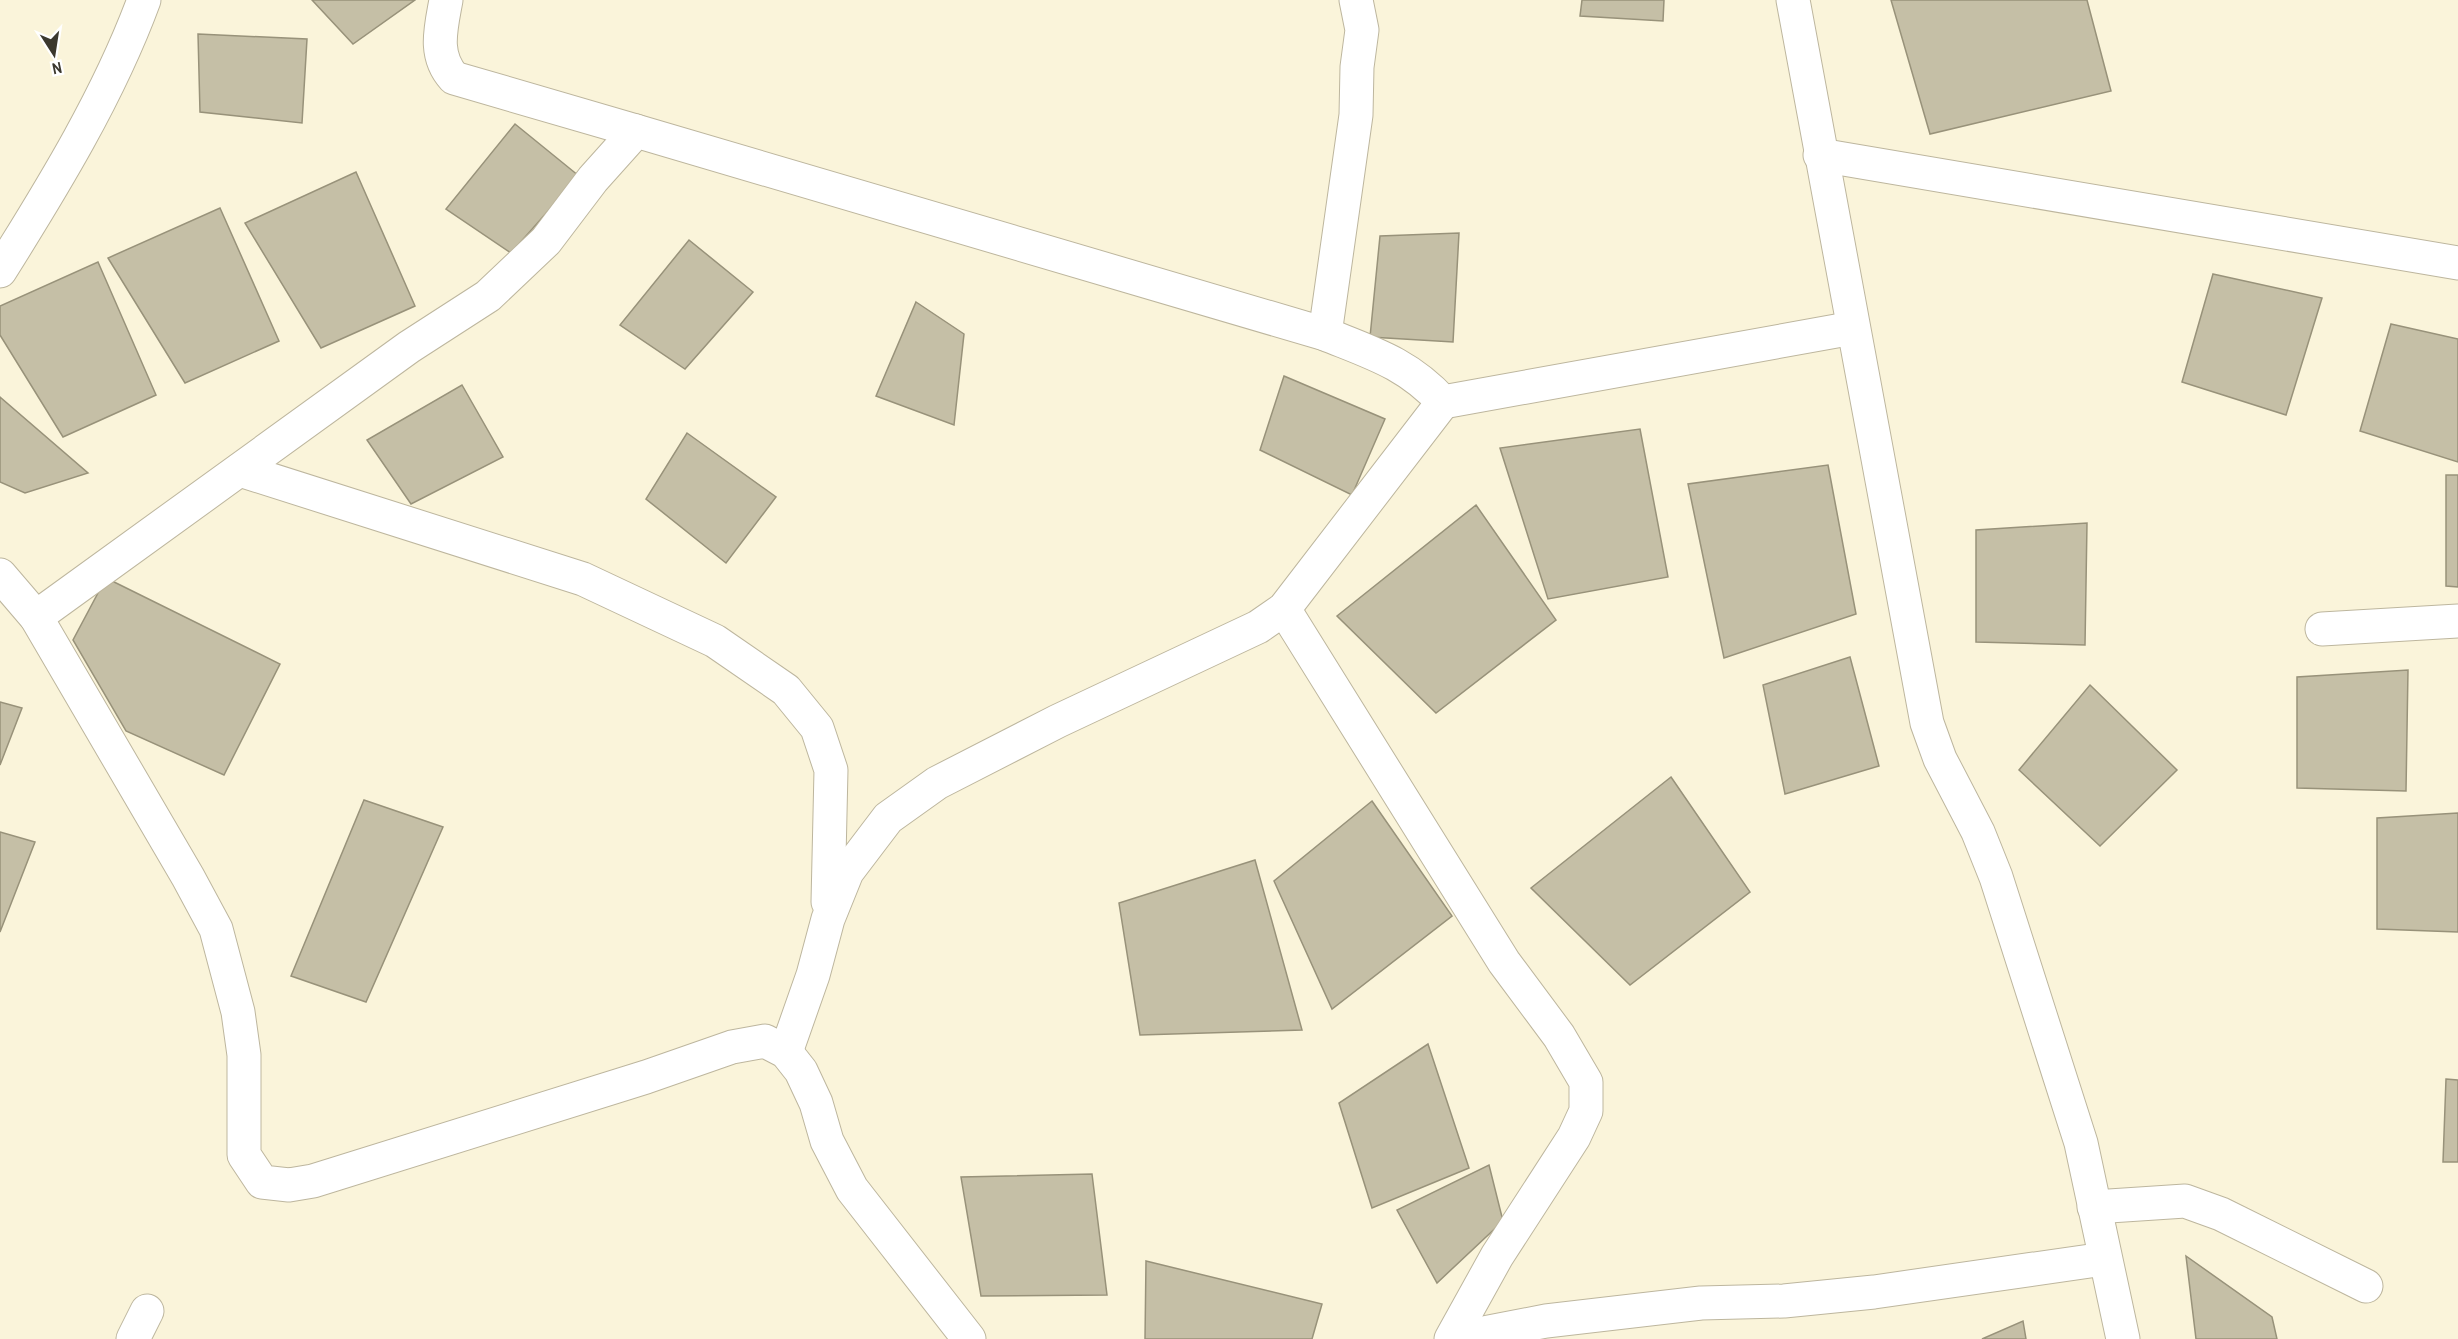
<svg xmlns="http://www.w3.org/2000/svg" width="2458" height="1339" viewBox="0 0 2458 1339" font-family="'Archivo Narrow',sans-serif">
  <rect width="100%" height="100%" fill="#faf4da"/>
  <g fill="#c5bfa6" stroke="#98927a" stroke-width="1.5">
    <path d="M 312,0 L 415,0 L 353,44 Z"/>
    <path d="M 1582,0 L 1664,0 L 1663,21 L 1580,16 Z"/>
    <path d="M 1891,0 L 2087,0 L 2111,91 L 1930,134 Z"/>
    <path d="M 198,34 L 307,39 L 302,123 L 200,112 Z"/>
    <path d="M 515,124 L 579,176 L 511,253 L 446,209 Z"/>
    <path d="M 356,172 L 415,306 L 321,348 L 245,223 Z"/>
    <path d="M 220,208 L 279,341 L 185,383 L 108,258 Z"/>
    <path d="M 1459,233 L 1453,342 L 1370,337 L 1380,236 Z"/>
    <path d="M 689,240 L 753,292 L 685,369 L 620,325 Z"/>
    <path d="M 98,262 L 156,395 L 63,437 L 0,335 L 0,306 Z"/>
    <path d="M 2213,274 L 2322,298 L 2286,415 L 2182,382 Z"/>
    <path d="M 916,302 L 964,334 L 954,425 L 876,396 Z"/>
    <path d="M 2391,324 L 2458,339 L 2458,462 L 2360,431 Z"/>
    <path d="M 1284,376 L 1385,419 L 1352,495 L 1260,450 Z"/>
    <path d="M 462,385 L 503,457 L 411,504 L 367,440 Z"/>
    <path d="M 0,397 L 88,473 L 25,493 L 0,482 Z"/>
    <path d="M 1640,429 L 1668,577 L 1548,599 L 1500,448 Z"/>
    <path d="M 687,433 L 776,497 L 726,563 L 646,499 Z"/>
    <path d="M 1828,465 L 1856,614 L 1724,658 L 1688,484 Z"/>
    <path d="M 2446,475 L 2458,475 L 2458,587 L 2446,586 Z"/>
    <path d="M 1476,505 L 1556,620 L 1436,713 L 1337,616 Z"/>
    <path d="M 2087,523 L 2085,645 L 1976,642 L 1976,530 Z"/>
    <path d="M 106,578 L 280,664 L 224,775 L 126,731 L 73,640 Z"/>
    <path d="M 1850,657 L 1879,766 L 1785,794 L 1763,685 Z"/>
    <path d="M 2408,670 L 2406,791 L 2297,788 L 2297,677 Z"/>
    <path d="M 2090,685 L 2177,770 L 2100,846 L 2019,770 Z"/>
    <path d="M 0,702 L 22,708 L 0,765 Z"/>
    <path d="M 1671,777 L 1750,892 L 1630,985 L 1531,888 Z"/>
    <path d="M 364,800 L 443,827 L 366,1002 L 291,976 Z"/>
    <path d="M 1372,801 L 1452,916 L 1332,1009 L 1274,881 Z"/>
    <path d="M 2458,813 L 2458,932 L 2377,929 L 2377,818 Z"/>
    <path d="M 0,832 L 35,842 L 0,932 Z"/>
    <path d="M 1255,860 L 1302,1030 L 1140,1035 L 1119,903 Z"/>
    <path d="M 1428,1044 L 1469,1168 L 1372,1208 L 1339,1103 Z"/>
    <path d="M 2446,1079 L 2458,1080 L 2458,1162 L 2443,1162 Z"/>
    <path d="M 1489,1165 L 1503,1221 L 1437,1283 L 1397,1210 Z"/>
    <path d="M 1092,1174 L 1107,1295 L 981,1296 L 961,1177 Z"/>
    <path d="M 2186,1256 L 2272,1317 L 2277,1339 L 2196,1339 Z"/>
    <path d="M 1146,1261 L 1322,1304 L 1312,1339 L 1145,1339 Z"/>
    <path d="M 2023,1321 L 2026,1339 L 1982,1339 Z"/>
  </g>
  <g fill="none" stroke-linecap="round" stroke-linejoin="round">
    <g stroke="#bdb69e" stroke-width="35">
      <g id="minor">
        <path d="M 446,0 C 441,28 433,55 454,78 L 636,131"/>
        <path d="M 1793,0 L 1927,723 L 1940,759 L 1978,832 L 1996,877 L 2081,1143 L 2123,1339"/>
        <path d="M 1820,155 L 2458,263"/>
        <path d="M 0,271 C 54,185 109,95 144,0"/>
        <path d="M 1325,334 L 1356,115 L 1357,67 L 1362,30 L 1356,0"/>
        <path d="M 240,470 L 583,579 L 715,641 L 786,690 L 817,728 L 831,770 L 828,902"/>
        <path d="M 0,575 L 36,617 L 188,877 L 216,929 L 238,1012 L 244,1055 L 244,1155 L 262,1182 L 289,1185 L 313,1181 L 646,1077 L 732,1047 L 765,1041 L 786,1052 L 801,1071 L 816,1103 L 827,1141 L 852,1189 L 969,1339"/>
        <path d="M 1284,609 L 1504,962 L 1559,1036 L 1586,1082 L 1586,1111 L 1574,1137 L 1497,1256 L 1451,1339"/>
        <path d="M 36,617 L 409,347 L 488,296 L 546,241 L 593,179 L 636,131 L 1325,334 C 1372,353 1407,363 1443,402 L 1853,328"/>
        <path d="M 2322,629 L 2458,621"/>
        <path d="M 786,1052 L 813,975 L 828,919 L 847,872 L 888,818 L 937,783 L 1058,721 L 1258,627 L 1284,609 L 1443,402"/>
        <path d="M 2094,1207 L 2185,1201 L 2221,1214 L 2366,1286"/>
        <path d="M 133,1339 L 147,1311"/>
        <path d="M 1453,1339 L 1546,1321 L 1701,1303 L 1784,1301 L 1874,1292 L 2104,1259"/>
      </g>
    </g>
    <use href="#minor" stroke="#fff" stroke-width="33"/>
  </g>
  <g transform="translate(54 54) rotate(168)" stroke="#ffffff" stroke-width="4.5" paint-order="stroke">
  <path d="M0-4.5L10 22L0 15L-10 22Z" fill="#3b382e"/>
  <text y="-9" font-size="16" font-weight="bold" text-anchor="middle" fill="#3b382e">N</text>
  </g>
</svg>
